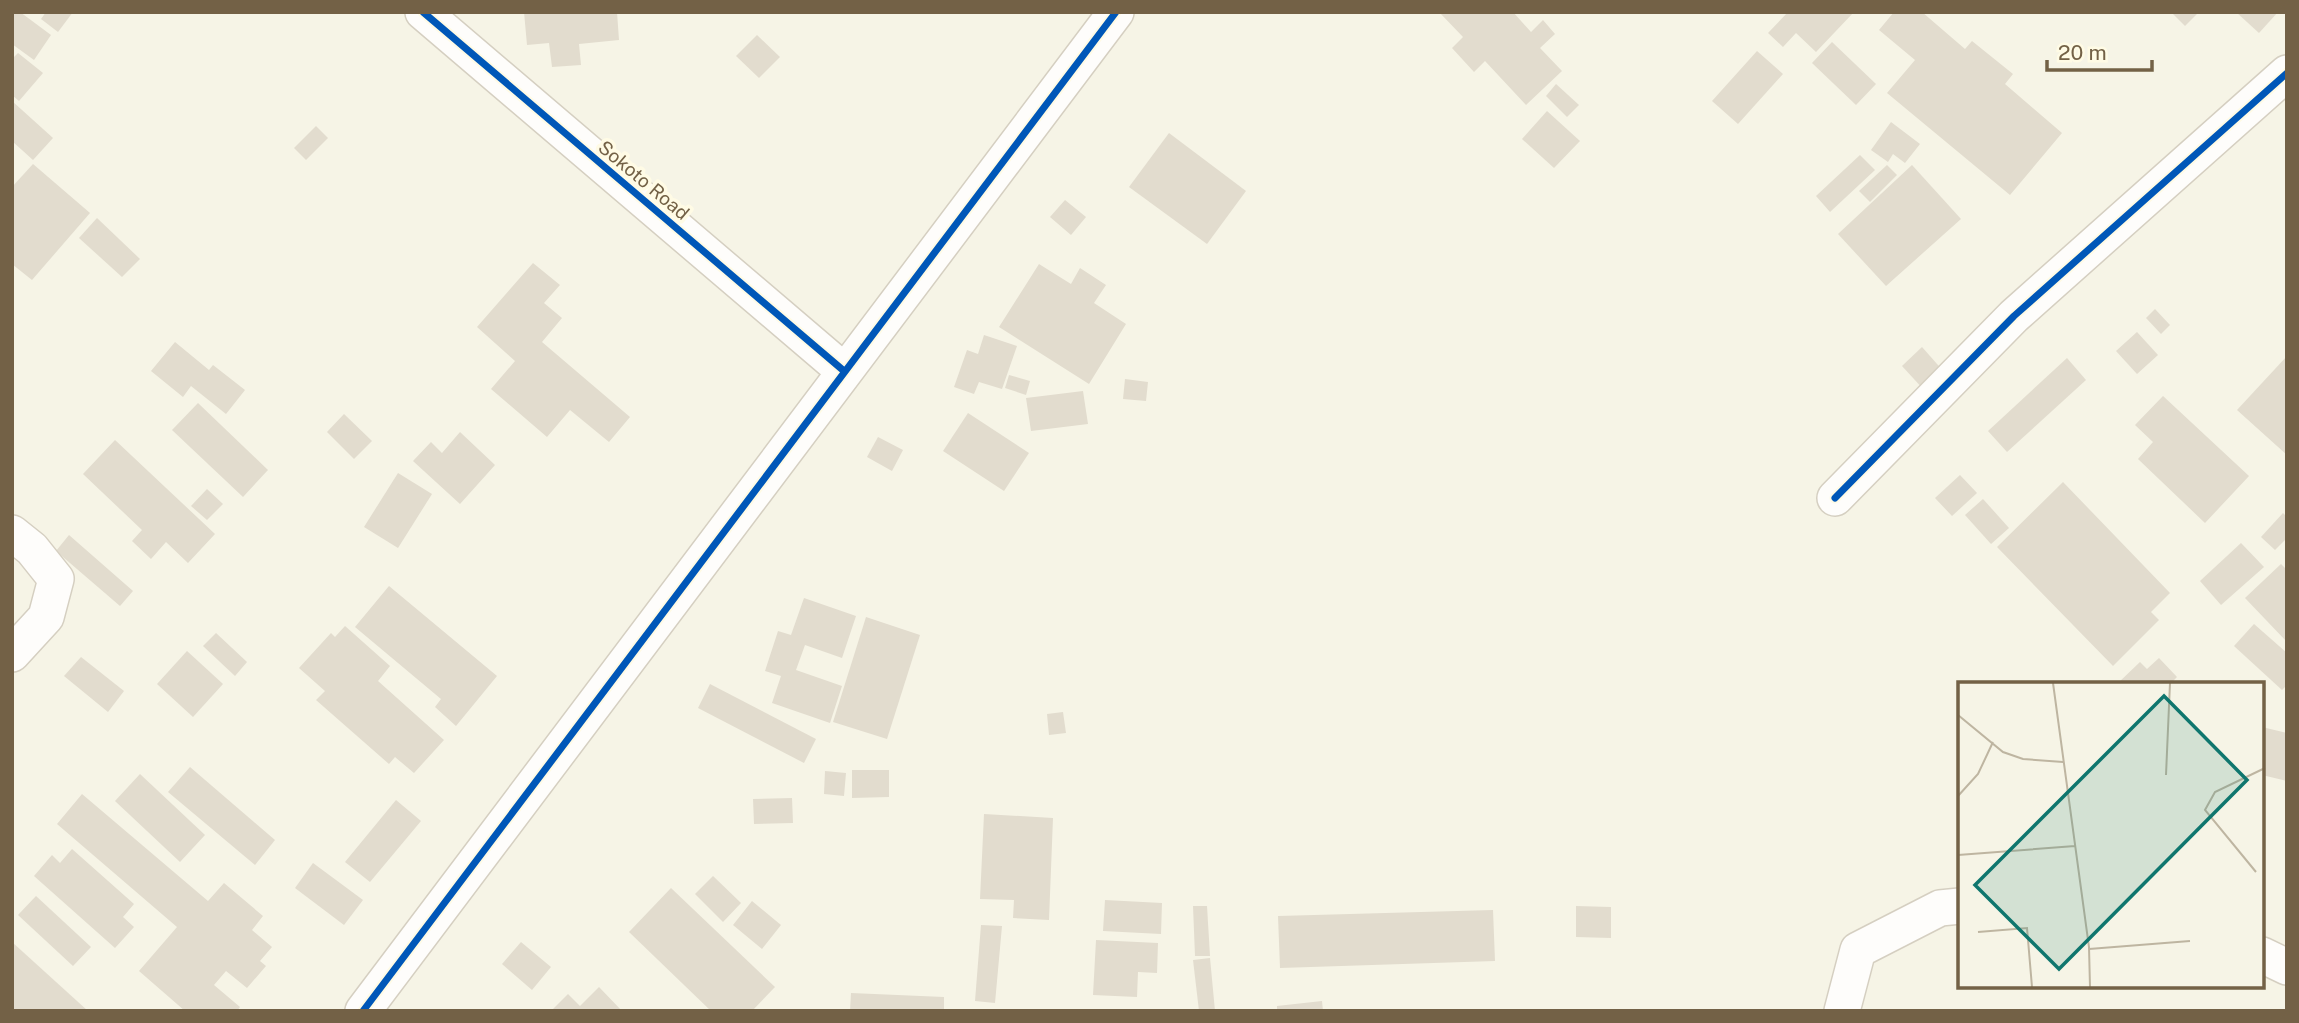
<svg xmlns="http://www.w3.org/2000/svg" width="2299" height="1023" viewBox="0 0 2299 1023" font-family="'Public Sans',sans-serif">
  <rect width="100%" height="100%" fill="#f6f4e6"/>
  <g fill="#e2dcce">
    <path d="M 12,12 L 20,12 L 51,35 L 34,60 L 12,44 Z"/>
    <path d="M 46,12 L 73,12 L 58,32 L 41,19 Z"/>
    <path d="M 524,12 L 617,12 L 619,40 L 579,44 L 581,65 L 552,67 L 549,43 L 527,45 Z"/>
    <path d="M 1439,12 L 1513,12 L 1531,32 L 1543,20 L 1555,34 L 1540,48 L 1562,71 L 1526,105 L 1485,61 L 1474,72 L 1452,48 L 1463,37 Z"/>
    <path d="M 1788,12 L 1854,12 L 1816,52 L 1796,33 L 1783,47 L 1768,33 Z"/>
    <path d="M 1894,12 L 1922,12 L 1965,49 L 1972,41 L 2013,74 L 2005,84 L 2062,133 L 2010,195 L 1887,93 L 1915,60 L 1879,30 Z"/>
    <path d="M 2171,12 L 2199,12 L 2185,26 Z"/>
    <path d="M 2236,12 L 2278,12 L 2259,33 Z"/>
    <path d="M 757,35 L 780,57 L 759,78 L 736,56 Z"/>
    <path d="M 1832,42 L 1876,84 L 1856,105 L 1812,63 Z"/>
    <path d="M 1757,51 L 1783,74 L 1738,124 L 1712,101 Z"/>
    <path d="M 18,53 L 43,73 L 19,101 L 12,95 L 12,59 Z"/>
    <path d="M 1556,84 L 1579,105 L 1567,117 L 1546,96 Z"/>
    <path d="M 12,101 L 53,138 L 33,160 L 12,141 Z"/>
    <path d="M 1547,111 L 1580,141 L 1554,168 L 1522,139 Z"/>
    <path d="M 1891,122 L 1920,144 L 1905,163 L 1893,154 L 1888,162 L 1871,150 Z"/>
    <path d="M 316,126 L 328,138 L 306,160 L 294,148 Z"/>
    <path d="M 1169,133 L 1246,191 L 1207,244 L 1129,187 Z"/>
    <path d="M 1860,155 L 1875,170 L 1830,212 L 1816,196 Z"/>
    <path d="M 33,164 L 90,213 L 32,280 L 12,264 L 12,187 Z"/>
    <path d="M 1887,165 L 1897,175 L 1870,202 L 1859,191 Z"/>
    <path d="M 1912,165 L 1961,219 L 1886,286 L 1838,234 Z"/>
    <path d="M 1065,200 L 1086,217 L 1071,235 L 1050,217 Z"/>
    <path d="M 97,218 L 140,259 L 122,277 L 79,238 Z"/>
    <path d="M 533,263 L 560,285 L 544,303 L 562,318 L 542,342 L 630,417 L 609,442 L 570,410 L 547,437 L 491,389 L 515,361 L 477,327 Z"/>
    <path d="M 1039,264 L 1071,284 L 1080,268 L 1106,285 L 1094,303 L 1126,324 L 1089,384 L 999,327 Z"/>
    <path d="M 2155,309 L 2170,325 L 2161,334 L 2146,318 Z"/>
    <path d="M 2137,332 L 2158,355 L 2137,374 L 2116,351 Z"/>
    <path d="M 984,335 L 1017,346 L 1002,389 L 979,382 L 974,394 L 954,387 L 967,350 L 978,354 Z"/>
    <path d="M 175,342 L 209,370 L 213,365 L 245,390 L 226,414 L 191,386 L 183,397 L 151,371 Z"/>
    <path d="M 1922,347 L 1945,373 L 1925,391 L 1902,366 Z"/>
    <path d="M 2287,356 L 2287,455 L 2237,410 Z"/>
    <path d="M 2067,358 L 2086,380 L 2007,452 L 1988,431 Z"/>
    <path d="M 1009,375 L 1030,381 L 1026,395 L 1005,388 Z"/>
    <path d="M 1125,379 L 1148,382 L 1146,401 L 1123,399 Z"/>
    <path d="M 1083,391 L 1088,424 L 1031,431 L 1026,398 Z"/>
    <path d="M 2163,396 L 2249,476 L 2205,523 L 2138,459 L 2153,442 L 2135,425 Z"/>
    <path d="M 198,403 L 268,470 L 243,497 L 172,430 Z"/>
    <path d="M 968,413 L 1029,453 L 1004,491 L 943,451 Z"/>
    <path d="M 344,414 L 372,441 L 354,459 L 327,432 Z"/>
    <path d="M 460,432 L 495,465 L 460,504 L 413,461 L 431,442 L 442,453 Z"/>
    <path d="M 878,437 L 903,450 L 892,471 L 867,457 Z"/>
    <path d="M 115,440 L 215,534 L 188,563 L 166,542 L 151,559 L 132,541 L 142,530 L 83,474 Z"/>
    <path d="M 398,473 L 432,494 L 398,548 L 364,527 Z"/>
    <path d="M 1960,475 L 1977,493 L 1952,516 L 1935,498 Z"/>
    <path d="M 2063,482 L 2170,593 L 2151,612 L 2159,620 L 2113,666 L 1997,547 Z"/>
    <path d="M 207,489 L 223,504 L 207,520 L 191,506 Z"/>
    <path d="M 1983,499 L 2009,528 L 1991,544 L 1965,515 Z"/>
    <path d="M 2283,513 L 2287,517 L 2287,538 L 2275,550 L 2261,537 Z"/>
    <path d="M 69,535 L 133,591 L 120,606 L 56,551 Z"/>
    <path d="M 2241,543 L 2264,567 L 2221,605 L 2200,581 Z"/>
    <path d="M 2281,564 L 2287,570 L 2287,642 L 2245,598 Z"/>
    <path d="M 389,586 L 497,676 L 456,726 L 435,707 L 441,699 L 355,627 Z"/>
    <path d="M 804,598 L 856,616 L 842,658 L 805,645 L 796,670 L 842,686 L 830,723 L 772,703 L 781,676 L 765,671 L 778,631 L 791,635 Z"/>
    <path d="M 866,617 L 920,635 L 887,739 L 833,722 Z"/>
    <path d="M 2254,624 L 2287,653 L 2287,685 L 2282,690 L 2234,646 Z"/>
    <path d="M 345,626 L 390,666 L 378,681 L 444,740 L 414,773 L 395,757 L 389,764 L 316,700 L 325,691 L 299,668 L 331,633 L 335,637 Z"/>
    <path d="M 216,633 L 247,662 L 235,676 L 203,646 Z"/>
    <path d="M 187,651 L 223,684 L 193,717 L 157,684 Z"/>
    <path d="M 81,657 L 124,691 L 108,712 L 64,676 Z"/>
    <path d="M 2159,658 L 2177,677 L 2170,684 L 2117,684 L 2140,662 L 2147,669 Z"/>
    <path d="M 710,684 L 816,739 L 804,763 L 698,708 Z"/>
    <path d="M 1063,712 L 1066,733 L 1049,735 L 1047,714 Z"/>
    <path d="M 2262,727 L 2287,733 L 2287,781 L 2262,775 Z"/>
    <path d="M 190,767 L 275,840 L 255,865 L 168,792 Z"/>
    <path d="M 852,770 L 889,770 L 889,797 L 852,798 Z"/>
    <path d="M 825,771 L 846,773 L 844,796 L 824,794 Z"/>
    <path d="M 140,774 L 205,835 L 180,862 L 115,801 Z"/>
    <path d="M 82,794 L 208,901 L 224,883 L 263,916 L 252,930 L 272,947 L 260,961 L 266,966 L 247,988 L 226,971 L 214,985 L 240,1007 L 237,1011 L 185,1011 L 139,971 L 177,927 L 57,824 Z"/>
    <path d="M 792,798 L 793,823 L 754,824 L 753,799 Z"/>
    <path d="M 396,800 L 421,821 L 370,882 L 345,862 Z"/>
    <path d="M 984,814 L 1053,818 L 1049,920 L 1013,918 L 1014,900 L 980,899 Z"/>
    <path d="M 72,849 L 134,904 L 123,917 L 134,927 L 115,948 L 34,876 L 52,855 L 60,863 Z"/>
    <path d="M 313,863 L 363,900 L 344,925 L 295,888 Z"/>
    <path d="M 713,876 L 741,903 L 723,922 L 695,894 Z"/>
    <path d="M 671,888 L 775,987 L 752,1011 L 711,1011 L 629,932 Z"/>
    <path d="M 36,896 L 91,947 L 73,966 L 18,915 Z"/>
    <path d="M 1105,900 L 1162,903 L 1161,934 L 1103,931 Z"/>
    <path d="M 752,901 L 781,925 L 762,949 L 733,925 Z"/>
    <path d="M 1193,906 L 1207,906 L 1210,956 L 1195,956 Z"/>
    <path d="M 1576,906 L 1611,907 L 1611,938 L 1576,937 Z"/>
    <path d="M 1493,910 L 1495,961 L 1280,968 L 1278,916 Z"/>
    <path d="M 981,925 L 1002,926 L 995,1003 L 975,1001 Z"/>
    <path d="M 1096,940 L 1158,943 L 1157,973 L 1138,972 L 1137,997 L 1093,995 Z"/>
    <path d="M 12,942 L 88,1011 L 12,1011 Z"/>
    <path d="M 521,942 L 551,967 L 532,990 L 502,964 Z"/>
    <path d="M 1210,958 L 1215,1011 L 1199,1011 L 1193,960 Z"/>
    <path d="M 599,987 L 622,1011 L 551,1011 L 568,994 L 580,1006 Z"/>
    <path d="M 851,993 L 944,997 L 944,1011 L 850,1011 Z"/>
    <path d="M 1322,1001 L 1323,1011 L 1277,1011 L 1277,1006 Z"/>
  </g>
  <g fill="none" stroke-linecap="round" stroke-linejoin="round">
    <g stroke="#d5cfc1" stroke-width="38">
      <g id="street">
        <path d="M 423,12 L 844,371"/>
        <path d="M 1835,498 L 2014,316 L 2287,73"/>
        <path d="M 12,533 L 32,549 L 56,579 L 46,617 L 12,654"/>
        <path d="M 2262,955 L 2287,967"/>
        <path d="M 363,1011 L 1116,12"/>
        <path d="M 1842,1011 L 1858,950 L 1940,908 L 1960,906"/>
      </g>
    </g>
    <use href="#street" stroke="#fefdfb" stroke-width="35"/>
    <g stroke="#fffbe5" stroke-width="11">
      <g id="cycleway">
        <path d="M 423,12 L 844,371"/>
        <path d="M 1835,498 L 2014,316 L 2287,73"/>
        <path d="M 363,1011 L 1116,12"/>
      </g>
    </g>
    <use href="#cycleway" stroke="#0057b8" stroke-width="7"/>
  </g>
  <g text-anchor="middle" dominant-baseline="central" stroke-width="7" stroke-linejoin="round" paint-order="stroke">
    <g font-size="19" fill="#736146" stroke="#fffbe5">
      <text transform="translate(644 180) rotate(40)">Sokoto Road</text>
    </g>
  </g>
  <g transform="translate(1958 682)">
    <rect width="306" height="306" fill="#f6f4e6"/>
    <path fill="none" stroke="#beb5a1" stroke-width="2" d="M 95,1 L 131,265 L 132,305M 0,33 L 45,70 L 65,77 L 105,80M 208,93 L 212,1M 0,114 L 20,92 L 35,60M 0,173 L 117,164M 298,190 L 247,128 L 257,110 L 307,86M 20,250 L 69,246 L 74,305M 131,267 L 232,259"/>
    <path fill="#0f766e" fill-opacity="0.15" stroke="#0f766e" stroke-width="3.5" d="M 206,14 L 289,98 L 101,287 L 17,203 Z"/>
    <rect width="306" height="306" fill="none" stroke="#736146" stroke-width="3.5"/>
  </g>
  <rect width="2299" height="1023" fill="none" stroke="#736146" stroke-width="28"/>
  <path d="M2047 60v10h105v-10" fill="none" stroke="#736146" stroke-width="3.5"/>
  <text x="2058" y="60" font-size="21" fill="#736146" stroke="#fffbe5" stroke-width="5" paint-order="stroke">20 m</text>
</svg>
